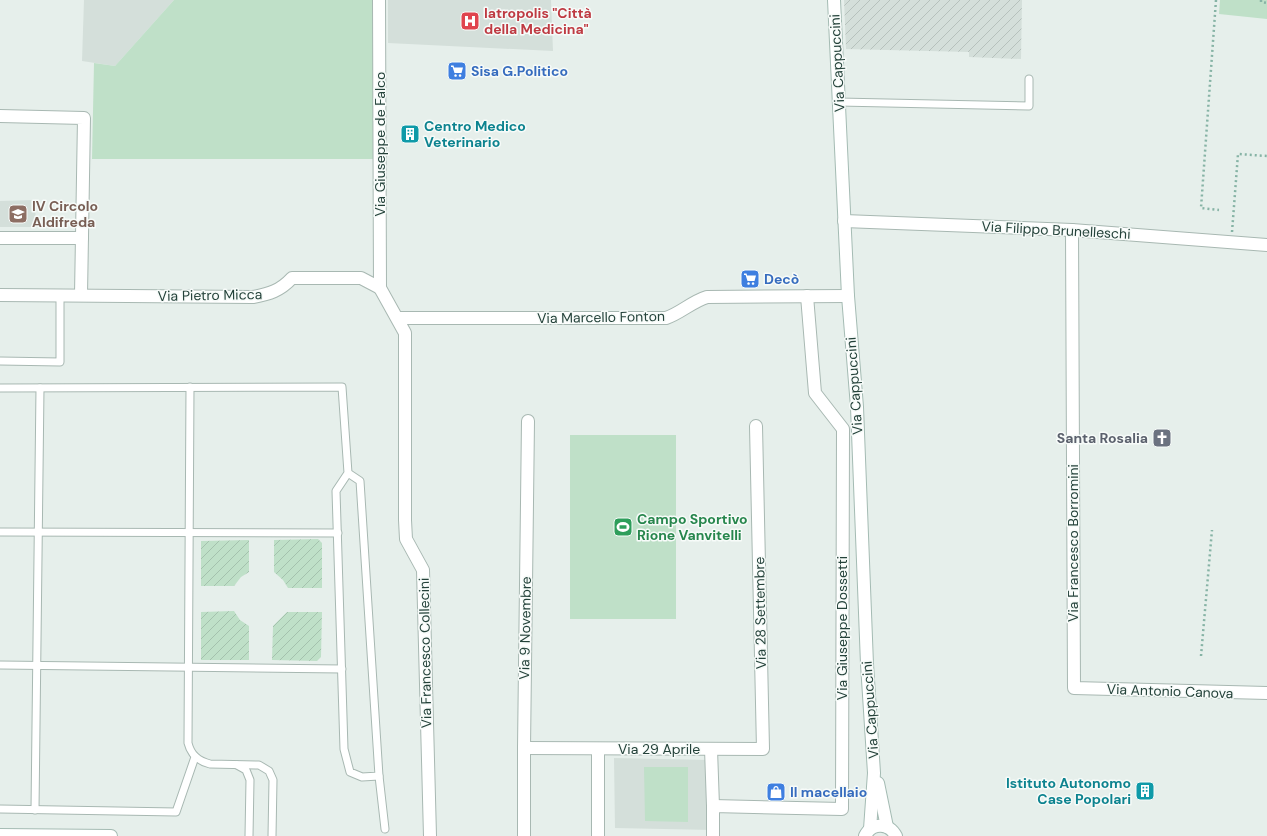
<svg xmlns="http://www.w3.org/2000/svg" width="1267" height="836" viewBox="0 0 1267 836" font-family="'DM Sans',sans-serif">
  <defs>
    <pattern id="industrial-furrows" width="10" height="10" patternUnits="userSpaceOnUse"><rect width="10" height="10" fill="#d4dfda"/><path d="M-1 1l2-2M0 10L10 0M9 11l2-2" fill="none" stroke="#b6c1bc"/></pattern>
    <pattern id="garden-furrows" width="10" height="10" patternUnits="userSpaceOnUse"><rect width="10" height="10" fill="#bfe0c8"/><path d="M-1 1l2-2M0 10L10 0M9 11l2-2" fill="none" stroke="#a4c1ad"/></pattern>
  </defs>
  <rect width="100%" height="100%" fill="#e6efeb"/>
  <g fill="#d4dfda">
    <path d="M 84,0 L 174,0 L 115,66 L 82,61 Z"/>
    <path d="M 388,0 L 551,0 L 553,51 L 388,43 Z"/>
    <path d="M 35,200 L 36,227 L 0,227 L 0,201 Z"/>
    <path d="M 614,758 L 711,760 L 713,830 L 615,828 Z"/>
  </g>
  <path fill="url(#industrial-furrows)" d="M 844,0 L 1022,0 L 1021,59 L 969,57 L 969,52 L 846,49 Z"/>
  <g fill="#bfe0c8">
    <path d="M 174,0 L 375,0 L 380,159 L 92,159 L 94,63 L 115,66 Z"/>
    <path d="M 1220,0 L 1267,0 L 1267,19 L 1219,14 Z"/>
    <rect x="570" y="435" width="106" height="184"/>
    <path d="M 644,767 L 688,767 L 688,822 L 645,821 Z"/>
  </g>
  <g fill="url(#garden-furrows)">
    <path d="M 318,539 L 322,543 L 322,588 L 288,588 L 283,580 L 274,572 L 274,540 Z"/>
    <path d="M 249,540 L 249,572 L 241,577 L 234,586 L 201,586 L 201,541 Z"/>
    <path d="M 234,611 L 240,620 L 249,626 L 249,660 L 201,660 L 201,612 Z"/>
    <path d="M 287,612 L 322,612 L 321,657 L 317,661 L 272,660 L 273,626 Z"/>
  </g>
  <g fill="none" stroke-linecap="round" stroke-linejoin="round">
    <g stroke="#a8b8b2" stroke-width="9">
      <g id="lane">
        <path d="M 839,102 L 1029,106 L 1029,79"/>
        <path d="M 0,361 L 60,362 L 60,295"/>
        <path d="M 190,387 L 188,743 C 191,755 198,761 210,764 L 259,765 L 269,771 L 273,780 L 272,836"/>
        <path d="M 0,388 L 342,387 L 348,473 L 336,491 L 344,749 L 350,772 L 362,777 L 379,776 L 360,481 L 348,473"/>
        <path d="M 0,532 L 338,533"/>
        <path d="M 0,665 L 342,669"/>
        <path d="M 237,765 L 246,770 L 250,780 L 249,836"/>
        <path d="M 379,776 L 385,829"/>
        <path d="M 0,809 L 176,812 L 195,757"/>
        <path d="M 35,810 L 40,388"/>
      </g>
    </g>
    <g stroke="#a8b8b2" stroke-width="14">
      <g id="street">
        <path d="M 379,0 L 380,288 L 405,333 L 405,520 L 406,539 L 423,570 L 430,836"/>
        <path d="M 0,116 L 84,118 L 81,295"/>
        <path d="M 844,221 L 1072,230 L 1267,245"/>
        <path d="M 1072,230 L 1074,688 L 1267,693"/>
        <path d="M 0,238 L 82,238"/>
        <path d="M 0,295 L 253,297 C 269,294 280,291 292,278 L 361,278 L 380,288"/>
        <path d="M 398,318 L 666,318 C 681,313 691,302 707,297 L 848,296"/>
        <path d="M 524,748 L 763,749 L 756,426"/>
        <path d="M 711,749 L 713,806"/>
        <path d="M 524,836 L 524,748 L 528,421"/>
        <path d="M 598,836 L 598,749"/>
        <path d="M 713,836 L 713,806 L 842,809 L 843,429 L 815,393 L 807,296"/>
      </g>
    </g>
    <g stroke="#a4bbb3" stroke-width="14">
      <g id="secondary">
        <path d="M 834,0 L 848,296 L 857,407 L 867,664 L 874,773 L 870,829"/>
        <path d="M 878,783 L 887,827"/>
        <path d="M 0,835 L 111,836"/>
        <path d="M 865,836 C 872,822 889,823 896,836"/>
      </g>
    </g>
    <g stroke="#86b3a5" stroke-width="2.5" stroke-dasharray="2 3" stroke-linecap="butt">
      <path d="M 1216,0 L 1201,208 L 1219,210"/>
      <path d="M 1261,0 L 1261,2 L 1267,3"/>
      <path d="M 1232,232 L 1238,154 L 1267,156"/>
      <path d="M 1201,656 L 1212,530"/>
    </g>
    <use href="#lane" stroke="#fff" stroke-width="7"/>
    <use href="#street" stroke="#fff" stroke-width="12"/>
    <use href="#secondary" stroke="#fff" stroke-width="12"/>
  </g>
  <defs>
    <g id="hospital-square" transform="scale(1)"><rect x="-9" y="-9" width="18" height="18" rx="4" fill="#e0444e" stroke="#f7fbf9"/><path d="M-5-5h3v3.5h4V-5h3V5h-3V1.5h-4V5h-3Z" fill="#fff"/></g>
    <g id="supermarket-square" transform="scale(1)"><rect x="-9" y="-9" width="18" height="18" rx="4" fill="#3f7fe0" stroke="#f7fbf9"/><path d="M-6-5.5h2.5l.6 2H6L4.5 2H-2.5L-4.4-4H-6ZM-1.5 3.2a1.3 1.3 0 1 0 .1 0ZM3 3.2a1.3 1.3 0 1 0 .1 0Z" fill="#fff"/></g>
    <g id="building-square" transform="scale(1)"><rect x="-9" y="-9" width="18" height="18" rx="4" fill="#0f9aa8" stroke="#f7fbf9"/><path d="M-4-6H4V6H1V3H-1V6H-4ZM-2.5-4.3h1.7v1.8h-1.7ZM.8-4.3h1.7v1.8H.8ZM-2.5-1h1.7V.8h-1.7ZM.8-1h1.7V.8H.8Z" fill="#fff"/></g>
    <g id="school-square" transform="scale(1)"><rect x="-9" y="-9" width="18" height="18" rx="4" fill="#8d6e63" stroke="#f7fbf9"/><path d="M0-5L7-2L0 1L-7-2ZM-4 1L0 2.5L4 1V4Q0 6-4 4Z" fill="#fff"/></g>
    <g id="church-square" transform="scale(1)"><rect x="-9" y="-9" width="18" height="18" rx="4" fill="#6b7280" stroke="#f7fbf9"/><path d="M-1.2-6h2.4v3.5h3.3v2.4h-3.3V6h-2.4V-.1h-3.3v-2.4h3.3Z" fill="#fff"/></g>
    <g id="stadium-square" transform="scale(1)"><rect x="-9" y="-9" width="18" height="18" rx="4" fill="#2e9e5b" stroke="#f7fbf9"/><path d="M0-5a6.5 5 0 1 0 0 10a6.5 5 0 1 0 0-10ZM-3.5-1.8h7v3.6h-7Z" fill="#fff"/></g>
    <g id="shop-square" transform="scale(1)"><rect x="-9" y="-9" width="18" height="18" rx="4" fill="#3f7fe0" stroke="#f7fbf9"/><path d="M-5-2.5h2.3a2.7 3.5 0 0 1 5.4 0H5L5.5 6h-11ZM-1.5-2.5h3a1.5 2.3 0 0 0-3 0Z" fill="#fff"/></g>
  </defs>
  <g fill-rule="evenodd">
    <use href="#hospital-square" x="470" y="21"/>
    <use href="#supermarket-square" x="457" y="71"/>
    <use href="#building-square" x="410" y="134"/>
    <use href="#school-square" x="18" y="214"/>
    <use href="#supermarket-square" x="750" y="279"/>
    <use href="#church-square" x="1162" y="438"/>
    <use href="#stadium-square" x="623" y="527"/>
    <use href="#building-square" x="1145" y="791"/>
    <use href="#shop-square" x="776" y="792"/>
  </g>
  <g text-anchor="middle" dominant-baseline="central" stroke-width="3" stroke-linejoin="round" paint-order="stroke">
    <g font-size="14" font-weight="bold" fill="#be3a42" stroke="#f7fbf9" text-anchor="start">
      <text x="484" y="13">Iatropolis "Città<tspan x="484" dy="16">della Medicina"</tspan></text>
    </g>
    <g font-size="14" fill="#24423a" stroke="#f7fbf9">
      <text transform="translate(837 63) rotate(-93)">Via Cappuccini</text>
      <text transform="translate(380 144) rotate(-90)">Via Giuseppe de Falco</text>
      <text transform="translate(1056 230) rotate(3)">Via Filippo Brunelleschi</text>
      <text transform="translate(210 295) rotate(-1)">Via Pietro Micca</text>
      <text transform="translate(601 317) rotate(-1)">Via Marcello Fonton</text>
      <text transform="translate(854 386) rotate(-94)">Via Cappuccini</text>
      <text transform="translate(1073 543) rotate(-90)">Via Francesco Borromini</text>
      <text transform="translate(760 613) rotate(-91)">Via 28 Settembre</text>
      <text transform="translate(525 628) rotate(-89)">Via 9 Novembre</text>
      <text transform="translate(842 628) rotate(-90)">Via Giuseppe Dossetti</text>
      <text transform="translate(425 653) rotate(-91)">Via Francesco Collecini</text>
      <text transform="translate(1170 691) rotate(2)">Via Antonio Canova</text>
      <text transform="translate(870 710) rotate(-94)">Via Cappuccini</text>
      <text x="659" y="749">Via 29 Aprile</text>
    </g>
    <g font-size="14" font-weight="bold" fill="#366cbe" stroke="#f7fbf9" text-anchor="start">
      <text x="471" y="71">Sisa G.Politico</text>
      <text x="764" y="279">Decò</text>
      <text x="790" y="792">Il macellaio</text>
    </g>
    <g font-size="14" font-weight="bold" fill="#0d838f" stroke="#f7fbf9" text-anchor="start">
      <text x="424" y="126">Centro Medico<tspan x="424" dy="16">Veterinario</tspan></text>
      <text x="1131" y="783" text-anchor="end">Istituto Autonomo<tspan x="1131" dy="16">Case Popolari</tspan></text>
    </g>
    <g font-size="14" font-weight="bold" fill="#785e54" stroke="#f7fbf9" text-anchor="start">
      <text x="32" y="206">IV Circolo<tspan x="32" dy="16">Aldifreda</tspan></text>
    </g>
    <g font-size="14" font-weight="bold" fill="#5b616d" stroke="#f7fbf9" text-anchor="end">
      <text x="1148" y="438">Santa Rosalia</text>
    </g>
    <g font-size="14" font-weight="bold" fill="#27864d" stroke="#f7fbf9" text-anchor="start">
      <text x="637" y="519">Campo Sportivo<tspan x="637" dy="16">Rione Vanvitelli</tspan></text>
    </g>
  </g>
</svg>
